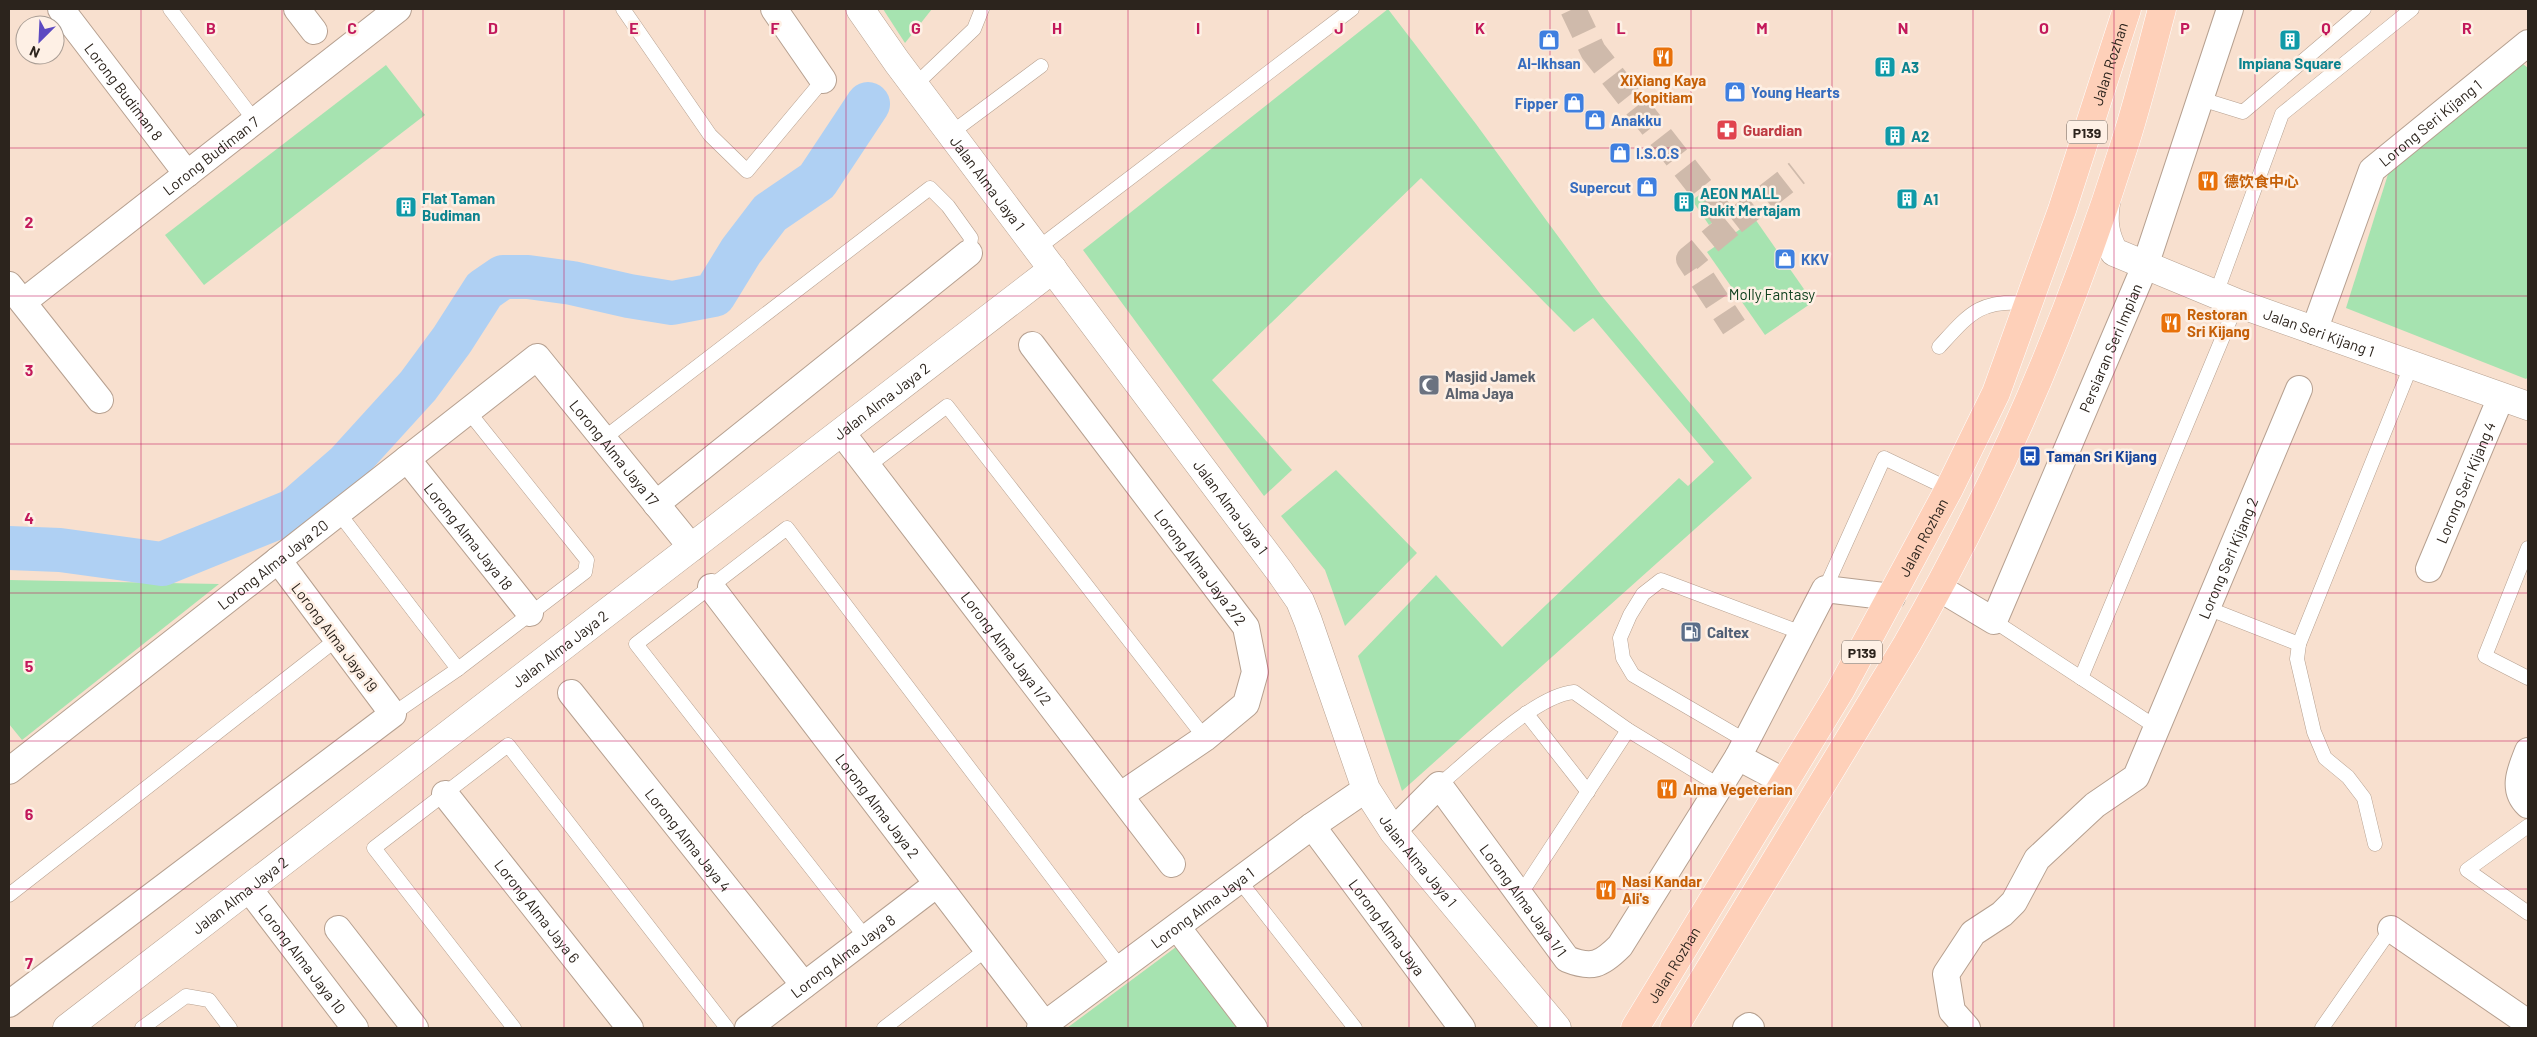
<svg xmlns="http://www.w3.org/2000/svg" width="2537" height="1037" viewBox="0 0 2537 1037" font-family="Barlow,'Noto Sans SC',sans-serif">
  <rect width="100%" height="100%" fill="#f8e0cf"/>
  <g fill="#a6e3b0">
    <path d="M 883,9 L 932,9 L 905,43 Z"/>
    <path d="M 1388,9 L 1476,124 L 1601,295 L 1752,478 L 1402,791 L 1358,656 L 1436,575 L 1502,647 L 1679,478 L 1688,486 L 1714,462 L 1593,318 L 1574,332 L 1421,178 L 1212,380 L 1292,470 L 1264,496 L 1083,250 Z"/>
    <path d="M 2523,64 L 2528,68 L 2528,377 L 2526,379 L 2346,308 L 2389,171 Z"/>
    <path d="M 386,65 L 425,115 L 204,285 L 165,235 Z"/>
    <path d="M 1711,187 L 1728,211 L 1709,225 L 1692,200 Z"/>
    <path d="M 1755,219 L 1813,302 L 1765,335 L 1707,252 Z"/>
    <path d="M 1336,470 L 1417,553 L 1345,626 L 1325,570 L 1281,516 Z"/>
    <path d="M 9,580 L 219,584 L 22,740 L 9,724 Z"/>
    <path d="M 1176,947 L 1238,1028 L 1067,1028 Z"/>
  </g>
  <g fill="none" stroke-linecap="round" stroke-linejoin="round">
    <path stroke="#afd0f3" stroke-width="44" d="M 9,548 L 60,550 L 162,564 L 293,511 L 347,464 L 418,386 L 452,340 L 484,290 L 503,277 L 528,277 L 572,283 L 629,296 L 672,303 L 714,295 L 741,251 L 770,213 L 817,181 L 868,104"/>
    <g stroke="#cfbaab" stroke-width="26" stroke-dasharray="26 13" stroke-linecap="butt">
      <path d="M 1573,9 L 1593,51 L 1730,225 L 1797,173"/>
      <path d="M 1730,225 L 1689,259 L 1734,327"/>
    </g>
    <g stroke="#b6a090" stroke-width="15">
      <g id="lane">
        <path d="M 170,9 L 255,121"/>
        <path d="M 623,9 L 710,135 L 747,171 L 823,80"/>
        <path d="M 915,85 L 974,29 L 982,9"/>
        <path d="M 2201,99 L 2243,112 L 2364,9"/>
        <path d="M 951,133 L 1041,66"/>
        <path d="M 1038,248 L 1352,9"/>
        <path d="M 2216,294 L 2282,114 L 2412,9"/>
        <path d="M 1939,347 C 1970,313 1980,299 2029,303"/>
        <path d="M 603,439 L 930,188 L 948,206 L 971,238 L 969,253"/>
        <path d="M 868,466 L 947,406 L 1205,738"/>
        <path d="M 338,512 L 458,669"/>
        <path d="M 2528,548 L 2485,656 L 2528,678"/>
        <path d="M 1825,589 L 1884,458 L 1949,489"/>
        <path d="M 2207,608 L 2299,644"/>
        <path d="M 1994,621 L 2156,727"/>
        <path d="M 2081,678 L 2237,303"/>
        <path d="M 1526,713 L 1588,792"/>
        <path d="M 393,714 L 458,669 L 585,572 L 587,560 L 468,411"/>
        <path d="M 1746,741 L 1633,675 L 1623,658 L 1620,638 L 1630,615 L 1643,594 L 1661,580 L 1802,633"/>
        <path d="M 1439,785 C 1470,760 1535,695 1574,692 L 1628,730 L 1720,786"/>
        <path d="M 2528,826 L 2467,870 L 2528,913"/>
        <path d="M 2375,844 L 2364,798 L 2348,777 L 2325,758 L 2314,732 L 2297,659 L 2299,644 L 2411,366"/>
        <path d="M 1239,880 L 1355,1028"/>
        <path d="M 9,895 L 337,639"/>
        <path d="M 1520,895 L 1628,730"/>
        <path d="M 866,938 L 636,644 L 787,528 L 1121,968"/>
        <path d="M 142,1028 L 186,996 L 209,1000 L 230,1028"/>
        <path d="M 514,1028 L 374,848 L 508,745 L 727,1028"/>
        <path d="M 884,1028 L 987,949"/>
        <path d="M 2322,1028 L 2391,929"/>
      </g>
    </g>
    <g stroke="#b6a090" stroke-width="28">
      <g id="street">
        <path id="s1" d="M 61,9 L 187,174"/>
        <path d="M 297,9 L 314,31"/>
        <path d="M 774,9 L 823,80"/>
        <path d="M 9,285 L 100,400"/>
        <path id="s2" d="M 23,302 L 398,9"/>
        <path id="s3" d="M 2314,331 L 2372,170 L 2528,43"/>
        <path id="s4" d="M 1032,345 L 1246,627 L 1255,672 L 1246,704 L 1205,738 L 1121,795"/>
        <path id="s5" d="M 842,433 L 1172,864"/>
        <path id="s6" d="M 407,459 L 530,613"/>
        <path d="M 656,504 L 969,253"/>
        <path id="s7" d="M 2429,569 L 2501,397"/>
        <path id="s8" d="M 711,587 L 1045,1025"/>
        <path id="s9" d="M 1939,588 L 1994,621 L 2145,266 L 2230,9"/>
        <path id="s10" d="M 571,693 L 804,985"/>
        <path d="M 2528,751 C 2521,769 2511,789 2528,805"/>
        <path id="s11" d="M 9,771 L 537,357 L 692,548"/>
        <path d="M 1785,782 L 1738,757 L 1825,589 L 1892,597"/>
        <path id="s12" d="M 445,794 L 630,1028"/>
        <path id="s13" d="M 1312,826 L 1462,1028"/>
        <path id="s14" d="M 1393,831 L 1439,785 L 1567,959 C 1592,969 1601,965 1620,946 L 1738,757"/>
        <path id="s15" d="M 249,889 L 355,1028"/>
        <path d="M 1177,927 L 1254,1028"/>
        <path d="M 338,929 L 415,1028"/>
        <path d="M 2391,929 L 2528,1023"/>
        <path d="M 9,1004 L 393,714 L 278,560"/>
        <path id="s16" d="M 748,1028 L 937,884"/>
        <path id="s17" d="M 1040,1028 L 1312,826 L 1366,789"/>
        <path d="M 1746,1028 L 1749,1026 L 1751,1028"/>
        <path id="s18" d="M 1967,1028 L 1952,1011 L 1946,974 L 1973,933 L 2002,914 L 2014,902 L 2037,859 L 2095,805 L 2136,777 L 2299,389"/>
      </g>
    </g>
    <g stroke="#b6a090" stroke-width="29">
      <g id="secondary">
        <path id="s19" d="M 860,9 L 897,62 L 1280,572 L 1300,601 L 1308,621 L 1366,789 L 1393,831 L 1557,1028"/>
        <path id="s20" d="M 2106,203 C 2103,222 2105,235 2114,252 L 2237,303 L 2528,406"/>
        <path id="s21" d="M 67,1028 L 1053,269"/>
      </g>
    </g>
    <g stroke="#fff" stroke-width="29">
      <g id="primary">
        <path id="s22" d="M 1635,1028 L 1840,691 L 1949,489 L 1996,393 L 2062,210 L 2127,9"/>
        <path d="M 1674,1028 L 1907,644 C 1998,486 2070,317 2125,143 C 2139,99 2150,54 2162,9"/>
      </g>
    </g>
    <use href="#lane" stroke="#fff" stroke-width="14"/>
    <use href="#street" stroke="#fff" stroke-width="26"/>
    <use href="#secondary" stroke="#fff" stroke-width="28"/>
    <use href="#primary" stroke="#fed0b9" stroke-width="28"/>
  </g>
  <path fill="none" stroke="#c2185b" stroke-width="1" stroke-opacity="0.55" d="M 141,9 L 141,1028M 282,9 L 282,1028M 423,9 L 423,1028M 564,9 L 564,1028M 705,9 L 705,1028M 846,9 L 846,1028M 987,9 L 987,1028M 1128,9 L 1128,1028M 1268,9 L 1268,1028M 1409,9 L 1409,1028M 1550,9 L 1550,1028M 1691,9 L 1691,1028M 1832,9 L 1832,1028M 1973,9 L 1973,1028M 2114,9 L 2114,1028M 2255,9 L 2255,1028M 2396,9 L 2396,1028M 9,148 L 2528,148M 9,296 L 2528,296M 9,444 L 2528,444M 9,593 L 2528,593M 9,741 L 2528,741M 9,889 L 2528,889"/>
  <defs>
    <g id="shop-square" transform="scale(1.125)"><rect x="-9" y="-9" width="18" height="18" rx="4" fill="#3f7fe0" stroke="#fef0e5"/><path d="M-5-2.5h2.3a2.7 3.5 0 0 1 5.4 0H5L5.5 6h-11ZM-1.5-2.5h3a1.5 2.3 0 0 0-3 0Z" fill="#fff"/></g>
    <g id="building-square" transform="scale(1.125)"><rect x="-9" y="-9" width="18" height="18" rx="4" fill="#0f9aa8" stroke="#fef0e5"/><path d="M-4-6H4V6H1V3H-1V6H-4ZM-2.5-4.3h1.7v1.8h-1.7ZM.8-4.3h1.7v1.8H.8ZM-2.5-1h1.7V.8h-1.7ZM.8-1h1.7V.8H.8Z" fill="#fff"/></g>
    <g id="restaurant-square" transform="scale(1.125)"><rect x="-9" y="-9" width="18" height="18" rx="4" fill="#e8710a" stroke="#fef0e5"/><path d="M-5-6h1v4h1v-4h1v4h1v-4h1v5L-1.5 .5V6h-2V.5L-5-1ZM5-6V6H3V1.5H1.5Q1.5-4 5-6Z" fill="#fff"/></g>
    <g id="pharmacy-square" transform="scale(1.125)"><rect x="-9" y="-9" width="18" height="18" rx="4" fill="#e0444e" stroke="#fef0e5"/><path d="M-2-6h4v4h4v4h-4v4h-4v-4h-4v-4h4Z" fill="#fff"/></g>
    <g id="mosque-square" transform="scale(1.125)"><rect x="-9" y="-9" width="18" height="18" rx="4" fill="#6b7280" stroke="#fef0e5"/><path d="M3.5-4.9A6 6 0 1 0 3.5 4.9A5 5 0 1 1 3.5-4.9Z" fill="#fff"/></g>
    <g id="bus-square" transform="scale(1.125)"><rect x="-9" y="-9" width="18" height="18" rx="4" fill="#1a4fb4" stroke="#fef0e5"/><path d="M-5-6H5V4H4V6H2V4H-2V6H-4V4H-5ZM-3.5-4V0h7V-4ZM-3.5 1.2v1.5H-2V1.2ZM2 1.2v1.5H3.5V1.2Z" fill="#fff"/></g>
    <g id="fuel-square" transform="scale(1.125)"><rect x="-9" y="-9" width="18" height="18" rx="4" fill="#5c6f8a" stroke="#fef0e5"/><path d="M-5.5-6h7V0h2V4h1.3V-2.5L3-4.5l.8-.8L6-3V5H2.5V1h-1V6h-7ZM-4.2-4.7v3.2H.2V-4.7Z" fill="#fff"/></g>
  </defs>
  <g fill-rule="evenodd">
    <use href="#shop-square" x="1549" y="40"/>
    <use href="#building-square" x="2290" y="40"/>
    <use href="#restaurant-square" x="1663" y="57"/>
    <use href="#building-square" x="1885" y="67"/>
    <use href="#shop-square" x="1735" y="92"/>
    <use href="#shop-square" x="1574" y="103"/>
    <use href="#shop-square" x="1595" y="120"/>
    <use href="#pharmacy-square" x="1727" y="130"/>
    <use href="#building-square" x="1895" y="136"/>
    <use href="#shop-square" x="1620" y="153"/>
    <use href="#restaurant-square" x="2208" y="181"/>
    <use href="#shop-square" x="1647" y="187"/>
    <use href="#building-square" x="1907" y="199"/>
    <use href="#building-square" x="1684" y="202"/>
    <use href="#building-square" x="406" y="207"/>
    <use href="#shop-square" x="1785" y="259"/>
    <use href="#restaurant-square" x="2171" y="323"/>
    <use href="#mosque-square" x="1429" y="385"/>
    <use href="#bus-square" x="2030" y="456"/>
    <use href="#fuel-square" x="1691" y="632"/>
    <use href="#restaurant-square" x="1667" y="789"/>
    <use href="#restaurant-square" x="1606" y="890"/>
  </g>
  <g text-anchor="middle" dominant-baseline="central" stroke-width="5" stroke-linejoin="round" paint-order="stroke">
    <g fill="#fef0e5" stroke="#6b6159" stroke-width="1">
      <rect x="2067" y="120.5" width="40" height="23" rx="4"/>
      <rect x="1842" y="640.5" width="40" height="23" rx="4"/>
    </g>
    <g font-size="14" font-weight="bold" fill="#2c241d">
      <text x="2087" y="132">P139</text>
      <text x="1862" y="652">P139</text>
    </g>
    <g font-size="15" font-weight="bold" fill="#366cbe" stroke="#fef0e5" text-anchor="start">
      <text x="1549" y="63" text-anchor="middle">Al-Ikhsan</text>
      <text x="1751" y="92">Young Hearts</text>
      <text x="1558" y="103" text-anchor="end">Fipper</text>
      <text x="1611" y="120">Anakku</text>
      <text x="1636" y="153">I.S.O.S</text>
      <text x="1631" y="187" text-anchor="end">Supercut</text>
      <text x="1801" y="259">KKV</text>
    </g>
    <g font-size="15" font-weight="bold" fill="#0d838f" stroke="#fef0e5" text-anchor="start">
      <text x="2290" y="63" text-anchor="middle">Impiana Square</text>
      <text x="1901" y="67">A3</text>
      <text x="1911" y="136">A2</text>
      <text x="1700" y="193">AEON MALL<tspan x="1700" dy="17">Bukit Mertajam</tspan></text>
      <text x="422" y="198">Flat Taman<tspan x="422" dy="17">Budiman</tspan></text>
      <text x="1923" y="199">A1</text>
    </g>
    <g font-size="15" fill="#2c241d" stroke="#fef0e5">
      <text stroke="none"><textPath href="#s22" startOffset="1079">Jalan Rozhan</textPath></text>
      <text stroke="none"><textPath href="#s1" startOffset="104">Lorong Budiman 8</textPath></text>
      <text stroke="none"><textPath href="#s3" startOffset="246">Lorong Seri Kijang 1</textPath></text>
      <text stroke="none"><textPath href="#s2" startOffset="238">Lorong Budiman 7</textPath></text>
      <text stroke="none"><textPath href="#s19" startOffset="216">Jalan Alma Jaya 1</textPath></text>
      <text stroke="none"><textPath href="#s20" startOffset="271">Jalan Seri Kijang 1</textPath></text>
      <text stroke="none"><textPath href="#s9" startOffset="361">Persiaran Seri Impian</textPath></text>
      <text stroke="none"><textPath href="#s21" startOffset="1028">Jalan Alma Jaya 2</textPath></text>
      <text stroke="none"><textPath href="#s11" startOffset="794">Lorong Alma Jaya 17</textPath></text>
      <text stroke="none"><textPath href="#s7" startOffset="94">Lorong Seri Kijang 4</textPath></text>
      <text stroke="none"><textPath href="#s19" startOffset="621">Jalan Alma Jaya 1</textPath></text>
      <text stroke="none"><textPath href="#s6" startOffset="99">Lorong Alma Jaya 18</textPath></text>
      <text stroke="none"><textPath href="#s22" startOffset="569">Jalan Rozhan</textPath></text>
      <text stroke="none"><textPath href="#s18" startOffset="576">Lorong Seri Kijang 2</textPath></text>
      <text stroke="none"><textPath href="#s11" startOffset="335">Lorong Alma Jaya 20</textPath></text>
      <text stroke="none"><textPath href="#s4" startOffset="279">Lorong Alma Jaya 2/2</textPath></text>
      <text transform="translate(335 637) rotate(53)">Lorong Alma Jaya 19</text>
      <text stroke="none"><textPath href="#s5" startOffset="271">Lorong Alma Jaya 1/2</textPath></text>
      <text stroke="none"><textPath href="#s21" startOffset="622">Jalan Alma Jaya 2</textPath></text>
      <text stroke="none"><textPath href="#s8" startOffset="275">Lorong Alma Jaya 2</textPath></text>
      <text stroke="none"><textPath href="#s10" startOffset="188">Lorong Alma Jaya 4</textPath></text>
      <text stroke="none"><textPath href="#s19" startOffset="1026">Jalan Alma Jaya 1</textPath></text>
      <text stroke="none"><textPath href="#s21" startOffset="218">Jalan Alma Jaya 2</textPath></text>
      <text stroke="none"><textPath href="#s14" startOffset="208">Lorong Alma Jaya 1/1</textPath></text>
      <text stroke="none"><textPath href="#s17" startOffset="202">Lorong Alma Jaya 1</textPath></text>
      <text stroke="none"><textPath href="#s12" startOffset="149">Lorong Alma Jaya 6</textPath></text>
      <text stroke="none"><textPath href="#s13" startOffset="126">Lorong Alma Jaya</textPath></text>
      <text stroke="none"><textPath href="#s16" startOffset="119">Lorong Alma Jaya 8</textPath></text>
      <text stroke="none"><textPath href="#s15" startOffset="88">Lorong Alma Jaya 10</textPath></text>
      <text stroke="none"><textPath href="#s22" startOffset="74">Jalan Rozhan</textPath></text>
    </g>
    <g font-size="15" font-weight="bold" fill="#c56008" stroke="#fef0e5" text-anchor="start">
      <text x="1663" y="80" text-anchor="middle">XiXiang Kaya<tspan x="1663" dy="17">Kopitiam</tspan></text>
      <text x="2224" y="181">德饮食中心</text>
      <text x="2187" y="314">Restoran<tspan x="2187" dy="17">Sri Kijang</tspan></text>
      <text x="1683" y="789">Alma Vegeterian</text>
      <text x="1622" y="881">Nasi Kandar<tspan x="1622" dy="17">Ali's</tspan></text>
    </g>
    <g font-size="15" font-weight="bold" fill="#be3a42" stroke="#fef0e5" text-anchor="start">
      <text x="1743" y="130">Guardian</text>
    </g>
    <g font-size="15" fill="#10411e" stroke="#fef0e5">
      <text x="1772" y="294">Molly Fantasy</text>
    </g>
    <g font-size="15" font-weight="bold" fill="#5b616d" stroke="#fef0e5" text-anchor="start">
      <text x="1445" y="376">Masjid Jamek<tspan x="1445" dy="17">Alma Jaya</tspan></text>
    </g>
    <g font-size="15" font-weight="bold" fill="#164399" stroke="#fef0e5" text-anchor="start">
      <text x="2046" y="456">Taman Sri Kijang</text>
    </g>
    <g font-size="15" font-weight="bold" fill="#4e5e75" stroke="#fef0e5" text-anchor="start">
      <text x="1707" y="632">Caltex</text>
    </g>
  </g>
  <g font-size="16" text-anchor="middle" font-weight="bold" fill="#c2185b" stroke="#fef0e5" stroke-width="5" stroke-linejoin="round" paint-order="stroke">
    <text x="211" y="34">B</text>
    <text x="352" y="34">C</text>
    <text x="493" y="34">D</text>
    <text x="634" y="34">E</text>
    <text x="775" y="34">F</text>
    <text x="916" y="34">G</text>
    <text x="1057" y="34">H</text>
    <text x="1198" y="34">I</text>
    <text x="1339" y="34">J</text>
    <text x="1480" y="34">K</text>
    <text x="1621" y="34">L</text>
    <text x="1762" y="34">M</text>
    <text x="1903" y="34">N</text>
    <text x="2044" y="34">O</text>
    <text x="2185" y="34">P</text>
    <text x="2326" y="34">Q</text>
    <text x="2467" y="34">R</text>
    <text x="29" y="228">2</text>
    <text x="29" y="376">3</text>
    <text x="29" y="524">4</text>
    <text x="29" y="672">5</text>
    <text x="29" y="820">6</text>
    <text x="29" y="969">7</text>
  </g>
  <rect width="2537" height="1037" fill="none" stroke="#2c241d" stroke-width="20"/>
  <g transform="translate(40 40) rotate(204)"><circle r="24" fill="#fef0e5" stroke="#aa9e95"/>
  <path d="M0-4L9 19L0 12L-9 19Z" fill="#5c49c1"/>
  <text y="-8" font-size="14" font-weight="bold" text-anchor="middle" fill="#2c241d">N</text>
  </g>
</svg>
